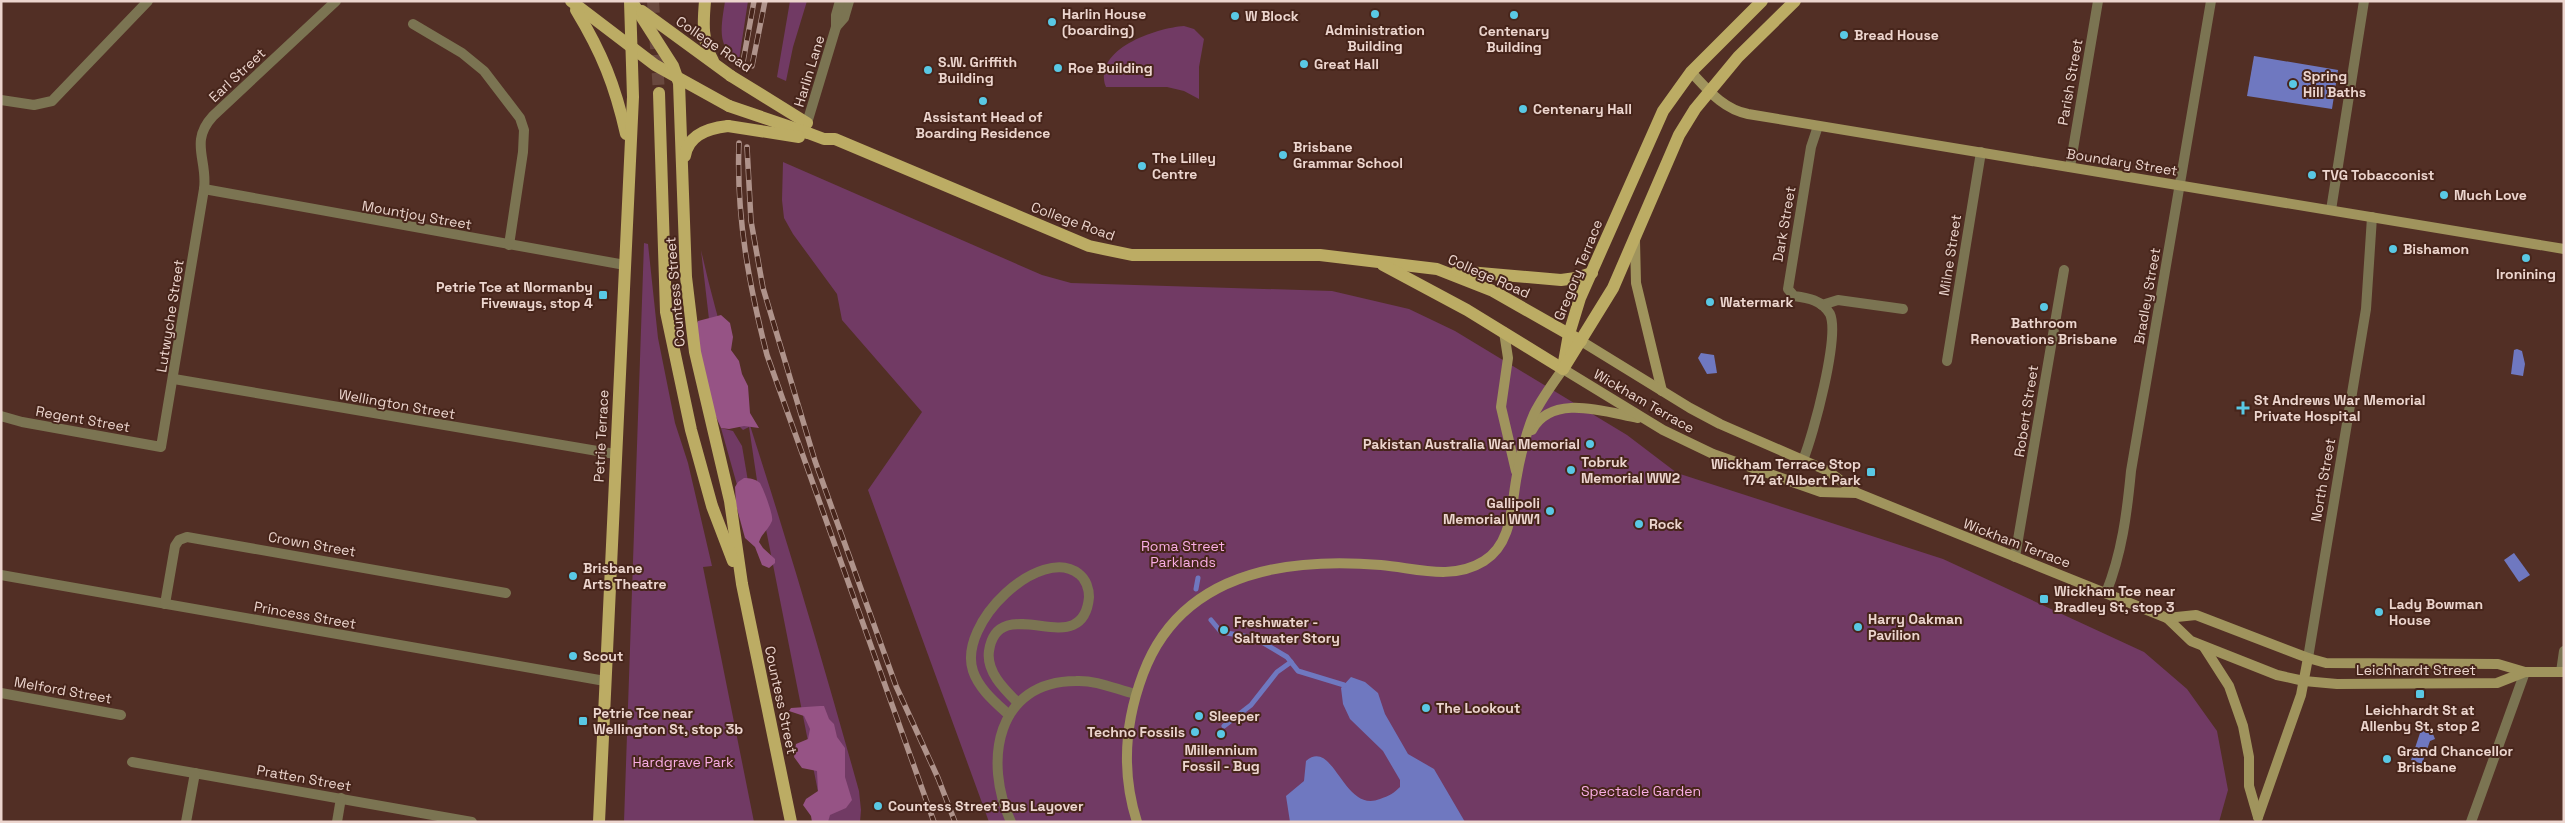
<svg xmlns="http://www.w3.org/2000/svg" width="2565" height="823" viewBox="0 0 2565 823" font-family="'Space Grotesk',sans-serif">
  <rect width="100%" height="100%" fill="#522f25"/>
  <g fill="#713a64">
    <path d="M 725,1 L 748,1 L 739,60 C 715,48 722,23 725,1 Z"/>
    <path d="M 790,1 L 807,1 L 793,47 L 786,81 L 777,77 Z"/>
    <path d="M 1184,26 L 1194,29 L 1204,39 L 1199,67 L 1199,99 L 1184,91 L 1167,87 L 1106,87 C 1092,49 1156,28 1184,26 Z"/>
    <path d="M 783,162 L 1042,275 L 1071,283 L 1332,291 L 1409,309 L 1455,331 L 1627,435 L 1677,473 L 1943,559 L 2144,652 L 2187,689 L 2217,731 L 2228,790 L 2219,822 L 989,822 L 868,490 L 922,412 L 842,320 L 837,294 L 793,234 L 784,218 L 782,200 Z"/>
    <path d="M 644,243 L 648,244 L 658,338 L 675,423 L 688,463 L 712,566 L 703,567 L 754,822 L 624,822 Z"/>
    <path d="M 701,250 C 721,339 750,424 777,511 C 806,604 833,698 859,791 L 861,810 L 860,822 L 824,822 L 759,494 L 749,427 L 743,430 L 739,426 L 713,354 Z"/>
    <path d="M 721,428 L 733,431 L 742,446 L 758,540 L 737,485 Z"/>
  </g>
  <g fill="#965385">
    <path d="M 721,315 L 730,323 L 733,337 L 731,350 L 739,361 L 742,374 L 748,386 L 750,413 L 759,428 L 744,426 L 729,429 L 721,428 L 708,399 L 695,327 L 698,321 Z"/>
    <path d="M 744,478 C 749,478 756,479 760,483 C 763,488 774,516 772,521 C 769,529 762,533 759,542 L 763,548 L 775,559 L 775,563 L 769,568 L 762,565 L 755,547 L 745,538 L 736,505 L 735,487 L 738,482 Z"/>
    <path d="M 820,706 L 824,706 L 829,719 L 834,724 L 837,737 L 845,748 L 845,777 L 852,800 L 846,808 L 830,815 L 828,822 L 812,822 L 811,816 L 803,805 L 806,799 L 818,791 L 817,771 L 802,768 L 794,757 L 796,744 L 808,739 L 810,729 L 804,716 L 789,711 L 791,708 Z"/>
  </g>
  <g fill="#6f78c0">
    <path d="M 2254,56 L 2338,70 L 2332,109 L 2247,96 Z"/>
    <path d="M 2517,349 L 2522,351 L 2525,364 L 2523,376 L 2511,374 L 2514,350 Z"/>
    <path d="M 1701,353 L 1714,355 L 1717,373 L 1707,374 L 1698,358 Z"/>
    <path d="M 2514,553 L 2530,575 L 2519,582 L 2504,560 Z"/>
    <path d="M 1351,677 L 1365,682 L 1378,693 L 1385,714 L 1408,754 L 1434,769 L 1465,822 L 1290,822 L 1286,796 L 1304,781 L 1306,761 C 1334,737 1343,814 1380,799 C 1389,796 1394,793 1400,787 L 1400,780 L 1383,751 L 1350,719 L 1343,704 L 1341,688 Z"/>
    <path d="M 2421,730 L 2433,734 L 2435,739 L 2430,741 L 2422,764 L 2411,760 Z"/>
  </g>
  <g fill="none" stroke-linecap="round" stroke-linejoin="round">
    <g stroke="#6f78c0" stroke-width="5">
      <path d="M 1196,589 L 1198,578"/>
      <path d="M 1211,620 L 1221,632 L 1255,638 L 1267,645 L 1287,657 L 1298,671 L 1344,685"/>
      <path d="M 1224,726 L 1251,705 L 1277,672 L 1291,662"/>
    </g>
    <path stroke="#69483e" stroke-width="12" stroke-dasharray="12 6" stroke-linecap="butt" d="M 653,1 L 659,93"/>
    <g stroke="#7b7452" stroke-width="10">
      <path d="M 413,24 L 462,53 L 484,71 L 520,118 L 524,130 L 523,152 L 509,245"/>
      <path d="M 836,27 L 844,18 L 849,1"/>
      <path d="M 1,100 L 34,105 L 52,101 L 148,1"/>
      <path d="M 807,123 L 836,27 L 836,15 L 840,1"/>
      <path d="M 2070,167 L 2098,1"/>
      <path d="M 204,189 L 625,265"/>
      <path d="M 2331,210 L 2364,1"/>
      <path d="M 1822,305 L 1838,300 L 1903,309"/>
      <path d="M 1947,361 L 1981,152"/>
      <path d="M 174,379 L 615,454"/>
      <path d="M 1,416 L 22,422 L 161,447 L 204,189 C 208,160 189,142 213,116 L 336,1"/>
      <path d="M 1803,460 C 1813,436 1840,336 1830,314 C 1822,300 1808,298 1794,296 L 1788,289 L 1811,147 L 1818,126"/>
      <path d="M 2015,557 L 2064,270"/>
      <path d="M 1,575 L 605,681"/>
      <path d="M 2106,593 C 2122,553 2127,513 2131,471 L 2211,1"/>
      <path d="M 165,604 L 175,546 L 179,540 L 187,537 L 506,593"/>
      <path d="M 2308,658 L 2366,309 L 2372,217"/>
      <path d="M 2561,672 L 2564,651"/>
      <path d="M 1,693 L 121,715"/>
      <path d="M 1009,715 C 995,702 979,689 973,671 C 957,623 1041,544 1079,574 C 1086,579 1089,589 1089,597 C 1088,609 1084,620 1073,625 C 1048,636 996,603 989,651 C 986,671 1003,688 1017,702"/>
      <path d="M 132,762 L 472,822"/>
      <path d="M 186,822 L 195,773"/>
      <path d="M 337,822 L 341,798"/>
      <path d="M 1011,822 C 983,762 996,681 1076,681 C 1097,680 1115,689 1135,694"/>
      <path d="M 2471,822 L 2525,672"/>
    </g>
    <g stroke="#a0945d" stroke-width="10">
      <path d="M 1691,72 C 1708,90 1723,109 1748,114 L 2564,249"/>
      <path d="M 1635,241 L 1636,283 L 1662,391"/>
      <path d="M 1504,332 L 1508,358 L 1501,407 L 1516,471"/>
      <path d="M 1581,341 L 1690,408 L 1720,424 L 1828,471 L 1857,493 L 2167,618 L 2191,641 L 2277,675 L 2304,681 L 2337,684 L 2497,683 L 2525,672"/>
      <path d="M 1532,430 C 1552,393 1605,412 1638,418"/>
      <path d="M 2167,618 L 2196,615 L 2308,658 L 2326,663 L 2498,664 L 2525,672 L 2564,672"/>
      <path d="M 2204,647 L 2229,686 L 2243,726 L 2249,757 L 2249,786 L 2258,817"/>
      <path d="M 2258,817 L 2301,695 L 2308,658"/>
      <path d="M 1137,822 C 1121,772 1125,722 1143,674 C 1181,572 1285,557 1381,565 C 1416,568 1452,581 1484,561 C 1513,543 1511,505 1517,475 C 1520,457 1527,430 1534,414 C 1542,398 1553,383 1563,369 L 1663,430 L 1713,454 L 1821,492 L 1857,493"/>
    </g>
    <g stroke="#bcac64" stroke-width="12">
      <path d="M 571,1 L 655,65 L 729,106"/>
      <path d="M 705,1 C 703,24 702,41 713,61"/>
      <path d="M 634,5 L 673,66 L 679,83 L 686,277 L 695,352 L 730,501 L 742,584 L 791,822"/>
      <path d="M 576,10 C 602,53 615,85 626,134"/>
      <path d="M 642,11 L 731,76"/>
      <path d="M 659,93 L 666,312 L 691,430 L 712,506 L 733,561"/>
      <path d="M 808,133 L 824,139 L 835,139 L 1089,246 L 1132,255 L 1320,255 L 1437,269 L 1493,291 L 1581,341"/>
      <path d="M 685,156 C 688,135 709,128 728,126"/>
      <path d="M 1383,265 L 1467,310 L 1563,369"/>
      <path d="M 1457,271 L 1561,280 L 1576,278 L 1592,273"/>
      <path d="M 1564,362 L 1569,334 L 1580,298 L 1663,111 L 1691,72 L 1762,1"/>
      <path d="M 1563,369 L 1613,288 L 1679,135 L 1695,109 L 1738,57 L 1795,1"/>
      <path d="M 599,822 L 633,97 L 630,1"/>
    </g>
    <g stroke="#af938b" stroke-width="5.5">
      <g id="rail">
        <path d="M 743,62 L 754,1"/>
        <path d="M 752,66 L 765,1"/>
        <path d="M 739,143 C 736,216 749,285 767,355 L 934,822"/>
        <path d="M 747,147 L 751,221 L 763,288 L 815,461 L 896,686 L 938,778 L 955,822"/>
      </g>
    </g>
    <use href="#rail" stroke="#47251b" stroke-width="4" stroke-dasharray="11" stroke-linecap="butt"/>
    <g stroke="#bcac64" stroke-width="12">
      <path d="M 731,76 L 807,123"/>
      <path d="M 729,106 L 808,133"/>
      <path d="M 728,126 L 799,137"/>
    </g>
  </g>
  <g fill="#59c8e4" stroke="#47251b" stroke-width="2">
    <circle cx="1375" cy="14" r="5"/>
    <circle cx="1514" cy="15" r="5"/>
    <circle cx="1235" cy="16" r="5"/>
    <circle cx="1052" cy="22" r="5"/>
    <circle cx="1844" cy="35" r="5"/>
    <circle cx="1304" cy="64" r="5"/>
    <circle cx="1058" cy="68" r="5"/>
    <circle cx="928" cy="70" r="5"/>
    <circle cx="2293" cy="84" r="5"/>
    <circle cx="983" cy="101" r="5"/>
    <circle cx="1523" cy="109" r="5"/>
    <circle cx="1283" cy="155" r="5"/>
    <circle cx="1142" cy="166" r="5"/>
    <circle cx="2312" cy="175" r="5"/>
    <circle cx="2444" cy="195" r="5"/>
    <circle cx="2393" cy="249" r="5"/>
    <circle cx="2526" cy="258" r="5"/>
    <rect x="598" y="290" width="10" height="10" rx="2.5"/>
    <circle cx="1710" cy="302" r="5"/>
    <circle cx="2044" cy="307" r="5"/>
    <path d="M2240.5 400.5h5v5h5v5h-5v5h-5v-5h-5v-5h5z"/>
    <circle cx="1590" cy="444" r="5"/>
    <circle cx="1571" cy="470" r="5"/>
    <rect x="1866" y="467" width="10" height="10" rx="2.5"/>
    <circle cx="1550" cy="511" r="5"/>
    <circle cx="1639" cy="524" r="5"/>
    <circle cx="573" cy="576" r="5"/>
    <rect x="2039" y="594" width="10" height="10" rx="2.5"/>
    <circle cx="2379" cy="612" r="5"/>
    <circle cx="1858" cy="627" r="5"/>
    <circle cx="1224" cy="630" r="5"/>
    <circle cx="573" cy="656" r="5"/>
    <rect x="2415" y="689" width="10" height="10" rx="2.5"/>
    <circle cx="1426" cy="708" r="5"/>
    <circle cx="1199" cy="716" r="5"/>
    <rect x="578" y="716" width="10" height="10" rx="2.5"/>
    <circle cx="1195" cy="732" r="5"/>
    <circle cx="1221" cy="734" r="5"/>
    <circle cx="2387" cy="759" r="5"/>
    <circle cx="878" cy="806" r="5"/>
  </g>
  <g text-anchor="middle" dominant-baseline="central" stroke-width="4" stroke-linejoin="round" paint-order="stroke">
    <g font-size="14" font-weight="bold" fill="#ecd5ce" stroke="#47251b" text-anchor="start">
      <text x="1062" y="14">Harlin House<tspan x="1062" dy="16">(boarding)</tspan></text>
      <text x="1245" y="16">W Block</text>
      <text x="1375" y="30" text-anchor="middle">Administration<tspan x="1375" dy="16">Building</tspan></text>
      <text x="1514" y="31" text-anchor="middle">Centenary<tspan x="1514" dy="16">Building</tspan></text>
      <text x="1854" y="35">Bread House</text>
      <text x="938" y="62">S.W. Griffith<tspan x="938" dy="16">Building</tspan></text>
      <text x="1314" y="64">Great Hall</text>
      <text x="1068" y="68">Roe Building</text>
      <text x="2303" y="76">Spring<tspan x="2303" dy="16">Hill Baths</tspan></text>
      <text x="1533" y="109">Centenary Hall</text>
      <text x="983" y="117" text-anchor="middle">Assistant Head of<tspan x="983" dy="16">Boarding Residence</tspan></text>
      <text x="1293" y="147">Brisbane<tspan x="1293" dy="16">Grammar School</tspan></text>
      <text x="1152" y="158">The Lilley<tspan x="1152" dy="16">Centre</tspan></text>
      <text x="2322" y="175">TVG Tobacconist</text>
      <text x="2454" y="195">Much Love</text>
      <text x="2403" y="249">Bishamon</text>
      <text x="2526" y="274" text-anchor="middle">Ironining</text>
      <text x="593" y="287" text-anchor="end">Petrie Tce at Normanby<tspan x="593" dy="16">Fiveways, stop 4</tspan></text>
      <text x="1720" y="302">Watermark</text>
      <text x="2044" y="323" text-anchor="middle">Bathroom<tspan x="2044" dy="16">Renovations Brisbane</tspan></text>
      <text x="2254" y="400">St Andrews War Memorial<tspan x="2254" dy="16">Private Hospital</tspan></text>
      <text x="1580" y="444" text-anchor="end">Pakistan Australia War Memorial</text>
      <text x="1581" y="462">Tobruk<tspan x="1581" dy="16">Memorial WW2</tspan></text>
      <text x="1861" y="464" text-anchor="end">Wickham Terrace Stop<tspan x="1861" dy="16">174 at Albert Park</tspan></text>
      <text x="1540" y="503" text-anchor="end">Gallipoli<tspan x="1540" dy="16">Memorial WW1</tspan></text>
      <text x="1649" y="524">Rock</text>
      <text x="583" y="568">Brisbane<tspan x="583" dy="16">Arts Theatre</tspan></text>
      <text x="2054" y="591">Wickham Tce near<tspan x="2054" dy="16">Bradley St, stop 3</tspan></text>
      <text x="2389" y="604">Lady Bowman<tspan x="2389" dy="16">House</tspan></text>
      <text x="1868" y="619">Harry Oakman<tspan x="1868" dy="16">Pavilion</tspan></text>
      <text x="1234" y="622">Freshwater -<tspan x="1234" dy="16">Saltwater Story</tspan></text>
      <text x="583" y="656">Scout</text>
      <text x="1436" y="708">The Lookout</text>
      <text x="2420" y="710" text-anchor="middle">Leichhardt St at<tspan x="2420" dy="16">Allenby St, stop 2</tspan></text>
      <text x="593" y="713">Petrie Tce near<tspan x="593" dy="16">Wellington St, stop 3b</tspan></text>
      <text x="1209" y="716">Sleeper</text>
      <text x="1185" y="732" text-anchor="end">Techno Fossils</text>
      <text x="1221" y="750" text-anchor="middle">Millennium<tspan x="1221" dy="16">Fossil - Bug</tspan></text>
      <text x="2397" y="751">Grand Chancellor<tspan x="2397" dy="16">Brisbane</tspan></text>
      <text x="888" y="806">Countess Street Bus Layover</text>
    </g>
    <g font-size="14" fill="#ecd5ce" stroke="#47251b">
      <text transform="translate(714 44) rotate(34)">College Road</text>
      <text transform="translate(809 71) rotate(-73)">Harlin Lane</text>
      <text transform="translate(237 75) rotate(-43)">Earl Street</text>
      <text transform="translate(2070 82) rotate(-80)">Parish Street</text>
      <text transform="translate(2122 162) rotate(9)">Boundary Street</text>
      <text transform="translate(417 215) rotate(10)">Mountjoy Street</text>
      <text transform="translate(1073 221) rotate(20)">College Road</text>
      <text transform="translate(1784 224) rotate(-80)">Dark Street</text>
      <text transform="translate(1950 255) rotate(-81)">Milne Street</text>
      <text transform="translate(1578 270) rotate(-68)">Gregory Terrace</text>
      <text transform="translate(1489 276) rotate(24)">College Road</text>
      <text transform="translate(675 292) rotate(-95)">Countess Street</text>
      <text transform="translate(2147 296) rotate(-80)">Bradley Street</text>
      <text transform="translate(170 316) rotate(-81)">Lutwyche Street</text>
      <text transform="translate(1644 401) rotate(30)">Wickham Terrace</text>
      <text transform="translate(397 404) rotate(10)">Wellington Street</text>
      <text transform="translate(2026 411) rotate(-81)">Robert Street</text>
      <text transform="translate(83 419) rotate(10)">Regent Street</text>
      <text transform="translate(601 436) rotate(-87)">Petrie Terrace</text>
      <text transform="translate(2323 480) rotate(-80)">North Street</text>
      <text transform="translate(2017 543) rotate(21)">Wickham Terrace</text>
      <text transform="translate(312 544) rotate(10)">Crown Street</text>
      <text transform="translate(305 615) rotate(10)">Princess Street</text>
      <text x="2416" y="670">Leichhardt Street</text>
      <text transform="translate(63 690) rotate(10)">Melford Street</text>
      <text transform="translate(781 700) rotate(78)">Countess Street</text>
      <text transform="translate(304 778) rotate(10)">Pratten Street</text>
    </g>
    <g font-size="14" fill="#f9ade4" stroke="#47251b">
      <text x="1183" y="546">Roma Street<tspan x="1183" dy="16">Parklands</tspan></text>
      <text x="683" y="762">Hardgrave Park</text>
      <text x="1641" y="791">Spectacle Garden</text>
    </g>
  </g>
  <rect width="2565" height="823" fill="none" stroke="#ecd5ce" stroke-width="5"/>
</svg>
